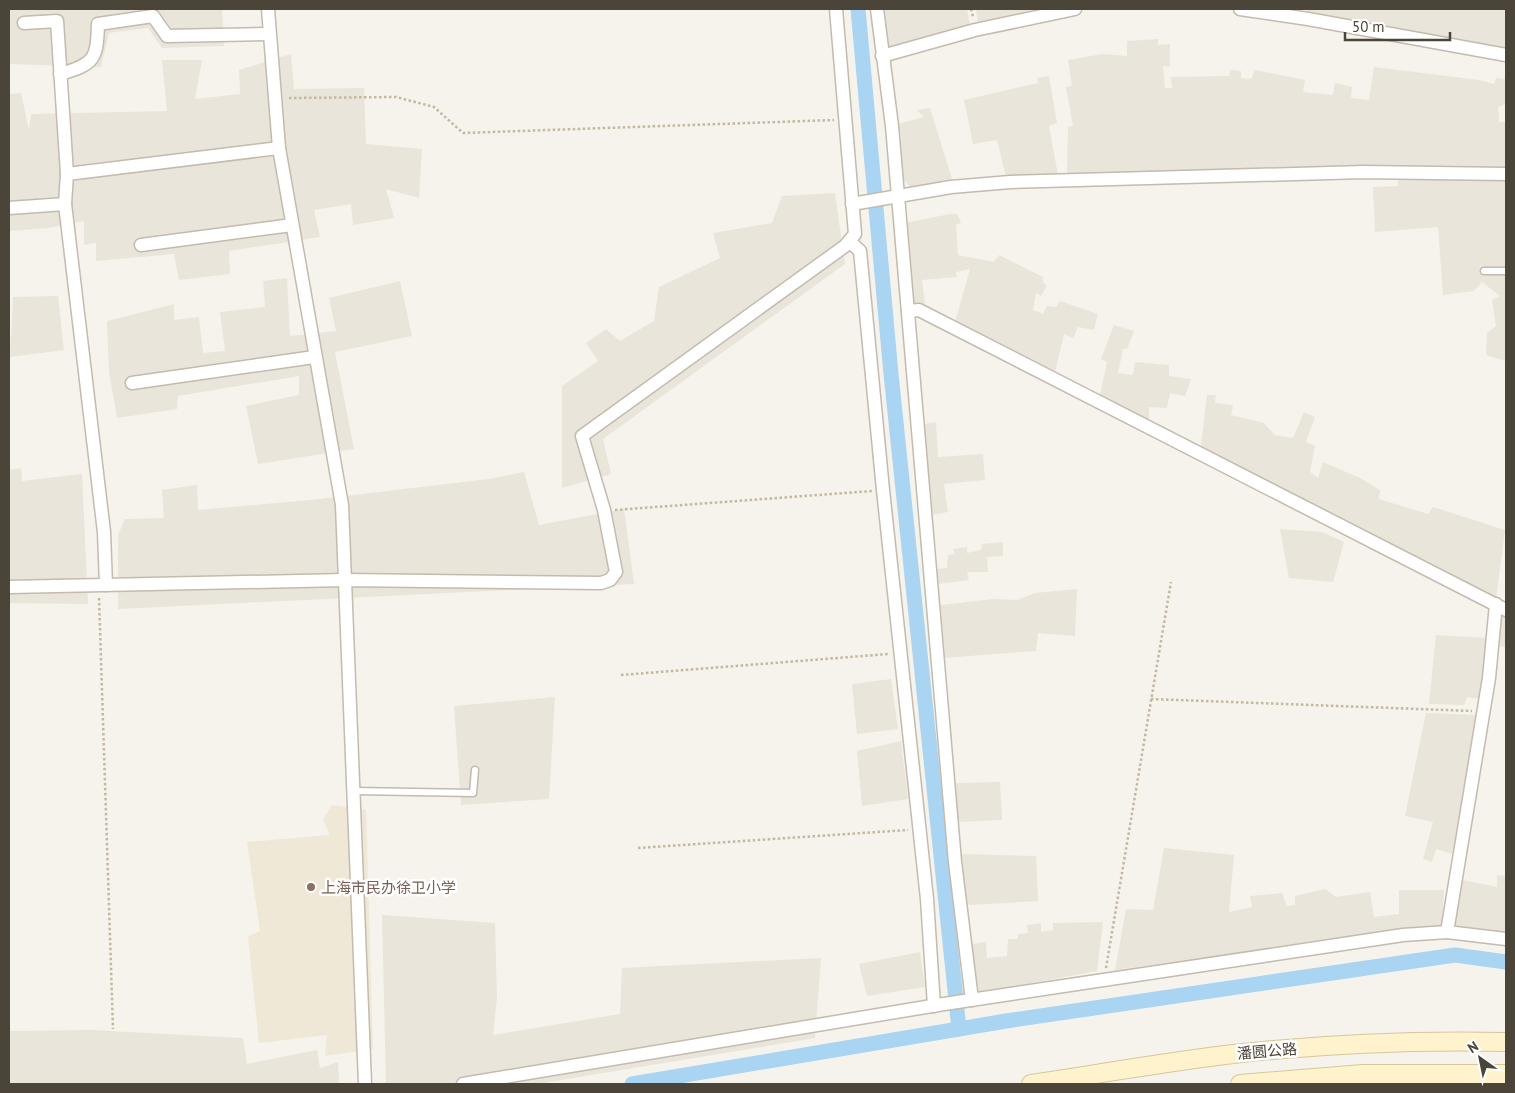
<svg xmlns="http://www.w3.org/2000/svg" width="1515" height="1093" viewBox="0 0 1515 1093" font-family="'PT Sans','Noto Sans SC',sans-serif">
  <rect width="100%" height="100%" fill="#f6f3ec"/>
  <g fill="#eae5da">
    <path d="M 9,9 L 222,9 L 224,46 L 162,48 L 148,28 L 109,33 L 101,67 L 9,64 Z"/>
    <path d="M 880,9 L 967,9 L 970,25 L 885,50 Z"/>
    <path d="M 976,9 L 1055,9 L 978,25 Z"/>
    <path d="M 1307,9 L 1506,9 L 1506,47 L 1468,43 L 1307,13 Z"/>
    <path d="M 1158,39 L 1158,45 L 1170,44 L 1170,67 L 1163,66 L 1165,88 L 1172,88 L 1171,77 L 1229,76 L 1231,70 L 1241,71 L 1241,78 L 1251,79 L 1255,70 L 1305,80 L 1303,92 L 1333,95 L 1335,83 L 1352,87 L 1351,98 L 1369,100 L 1374,67 L 1479,80 L 1494,84 L 1496,78 L 1506,79 L 1506,104 L 1498,107 L 1499,122 L 1506,122 L 1506,169 L 1067,176 L 1068,127 L 1073,126 L 1066,87 L 1072,86 L 1068,60 L 1103,54 L 1127,56 L 1127,41 Z"/>
    <path d="M 291,54 L 294,89 L 364,88 L 366,144 L 422,149 L 419,198 L 386,189 L 394,218 L 353,225 L 351,204 L 314,210 L 320,237 L 229,251 L 230,274 L 179,280 L 174,254 L 96,261 L 96,243 L 84,245 L 84,221 L 49,228 L 9,231 L 9,94 L 21,93 L 29,130 L 31,114 L 167,111 L 162,60 L 202,60 L 195,99 L 240,94 L 239,70 Z"/>
    <path d="M 1049,76 L 1057,123 L 1049,126 L 1058,175 L 1006,177 L 997,140 L 973,144 L 964,100 L 1038,83 L 1037,78 Z"/>
    <path d="M 930,108 L 952,179 L 910,187 L 901,176 L 897,141 L 902,139 L 898,124 L 924,117 L 917,110 Z"/>
    <path d="M 1506,179 L 1506,354 L 1505,361 L 1486,355 L 1487,333 L 1496,326 L 1492,300 L 1500,296 L 1482,282 L 1474,291 L 1443,295 L 1438,227 L 1375,232 L 1373,187 L 1398,186 L 1398,180 Z"/>
    <path d="M 835,193 L 845,264 L 603,439 L 611,474 L 562,488 L 562,386 L 598,361 L 586,343 L 606,329 L 620,341 L 654,321 L 659,287 L 720,258 L 713,233 L 772,223 L 782,196 Z"/>
    <path d="M 950,214 L 957,214 L 961,223 L 956,224 L 958,255 L 994,262 L 999,255 L 1043,277 L 1043,282 L 1047,286 L 1041,296 L 1036,293 L 1033,310 L 1043,314 L 1047,306 L 1056,307 L 1060,301 L 1098,314 L 1094,330 L 1078,327 L 1073,338 L 1064,334 L 1055,372 L 955,322 L 970,269 L 956,272 L 957,277 L 922,280 L 925,304 L 912,305 L 905,223 Z"/>
    <path d="M 287,278 L 290,336 L 336,331 L 329,298 L 400,281 L 412,336 L 335,352 L 354,449 L 258,464 L 246,406 L 299,395 L 299,376 L 178,396 L 177,409 L 117,418 L 109,372 L 107,321 L 174,304 L 174,320 L 199,317 L 203,353 L 225,351 L 220,312 L 265,307 L 263,281 Z"/>
    <path d="M 58,296 L 64,350 L 10,357 L 13,297 Z"/>
    <path d="M 1114,325 L 1134,331 L 1127,349 L 1123,349 L 1118,373 L 1133,375 L 1135,362 L 1169,365 L 1169,376 L 1191,379 L 1185,396 L 1170,393 L 1167,408 L 1149,407 L 1149,420 L 1100,395 L 1107,362 L 1101,359 Z"/>
    <path d="M 1207,395 L 1216,395 L 1215,403 L 1233,405 L 1231,415 L 1264,423 L 1275,435 L 1293,438 L 1304,412 L 1315,417 L 1306,442 L 1315,446 L 1310,472 L 1318,478 L 1323,462 L 1360,478 L 1380,490 L 1379,499 L 1428,514 L 1433,507 L 1505,530 L 1496,599 L 1204,450 L 1201,446 Z"/>
    <path d="M 936,422 L 938,457 L 983,454 L 985,480 L 944,484 L 948,512 L 932,515 L 924,424 Z"/>
    <path d="M 21,468 L 22,481 L 82,474 L 88,604 L 9,603 L 9,470 Z"/>
    <path d="M 524,472 L 539,525 L 624,509 L 634,584 L 118,609 L 118,535 L 125,519 L 164,518 L 162,490 L 197,485 L 198,510 L 311,500 L 489,479 Z"/>
    <path d="M 1280,529 L 1322,532 L 1344,542 L 1333,582 L 1289,578 Z"/>
    <path d="M 1003,542 L 1003,556 L 987,557 L 988,572 L 967,572 L 969,580 L 938,584 L 937,569 L 947,568 L 948,555 L 955,554 L 953,549 L 967,547 L 967,553 L 981,550 L 982,544 Z"/>
    <path d="M 1077,589 L 1075,636 L 1038,633 L 1036,651 L 944,658 L 941,605 L 993,599 L 1017,600 L 1035,593 Z"/>
    <path d="M 1499,614 L 1506,616 L 1506,647 L 1496,646 Z"/>
    <path d="M 1436,635 L 1488,638 L 1479,699 L 1467,697 L 1464,705 L 1429,704 Z"/>
    <path d="M 891,679 L 898,729 L 857,734 L 852,684 Z"/>
    <path d="M 555,697 L 549,799 L 461,805 L 454,706 Z"/>
    <path d="M 1426,713 L 1479,715 L 1461,826 L 1457,826 L 1453,854 L 1436,849 L 1432,862 L 1423,859 L 1433,822 L 1405,816 Z"/>
    <path d="M 901,741 L 908,799 L 862,806 L 857,751 Z"/>
    <path d="M 1000,782 L 1002,820 L 958,822 L 955,783 Z"/>
    <path d="M 1164,848 L 1234,855 L 1229,912 L 1252,907 L 1250,896 L 1282,893 L 1287,906 L 1295,905 L 1295,896 L 1325,889 L 1336,897 L 1370,892 L 1374,917 L 1399,914 L 1399,890 L 1444,890 L 1442,925 L 1357,935 L 1115,970 L 1126,909 L 1153,910 Z"/>
    <path d="M 960,854 L 1036,856 L 1038,901 L 969,905 L 965,900 Z"/>
    <path d="M 1497,875 L 1506,876 L 1506,933 L 1454,927 L 1463,880 L 1497,887 Z"/>
    <path d="M 382,915 L 495,923 L 497,998 L 493,1035 L 620,1014 L 622,968 L 821,958 L 815,1038 L 537,1084 L 386,1084 Z"/>
    <path d="M 1103,922 L 1097,971 L 978,993 L 972,944 L 986,942 L 987,958 L 1007,956 L 1008,939 L 1018,939 L 1018,934 L 1028,933 L 1027,925 L 1041,923 L 1041,932 L 1053,930 L 1053,923 Z"/>
    <path d="M 920,952 L 925,987 L 867,996 L 859,964 Z"/>
    <path d="M 90,1030 L 243,1038 L 247,1064 L 317,1050 L 320,1068 L 338,1062 L 339,1084 L 9,1084 L 9,1031 Z"/>
  </g>
  <path fill="#efe8d6" d="M 332,805 L 366,810 L 373,1049 L 325,1056 L 327,1035 L 259,1043 L 248,936 L 260,931 L 247,842 L 330,835 L 323,819 Z"/>
  <g fill="none" stroke-linecap="round" stroke-linejoin="round">
    <g stroke="#a9d4f2" stroke-width="15">
      <path d="M 858,9 L 891,374 L 959,1029"/>
      <path d="M 632,1084 L 1006,1021 L 1455,955 L 1506,962"/>
    </g>
    <g stroke="#c2bbae" stroke-width="9">
      <g id="lane">
        <path d="M 1484,271 L 1506,271"/>
        <path d="M 355,791 L 473,793 L 475,770"/>
      </g>
    </g>
    <g stroke="#c2bbae" stroke-width="15">
      <g id="street">
        <path d="M 268,9 L 279,148 L 342,505 L 365,1084"/>
        <path d="M 877,9 L 892,126 L 955,862 L 972,1000"/>
        <path d="M 1240,9 L 1308,19 L 1506,55"/>
        <path d="M 24,23 L 57,21 L 67,174"/>
        <path d="M 882,56 L 975,30 L 1075,9"/>
        <path d="M 60,74 C 95,64 97,59 98,24 L 153,16 L 167,36 L 269,34"/>
        <path d="M 852,204 L 951,187 L 1010,182 L 1363,172 L 1506,174"/>
        <path d="M 9,208 L 65,204"/>
        <path d="M 849,241 L 860,251 L 883,490 L 927,899 L 934,1006"/>
        <path d="M 141,245 L 292,225"/>
        <path d="M 908,311 L 919,310 L 1506,610"/>
        <path d="M 132,383 L 314,357"/>
        <path d="M 106,585 L 104,532 L 65,204 L 67,174 L 279,148"/>
        <path d="M 9,587 L 345,580 L 601,583 L 610,580 L 616,572 L 604,510 L 582,436 L 845,246 L 855,234 L 836,9"/>
        <path d="M 1447,932 L 1489,678 L 1496,604"/>
        <path d="M 463,1084 L 944,1004 L 1403,935 L 1447,932 L 1506,939"/>
      </g>
    </g>
    <g stroke="#d6c79b" stroke-width="20">
      <g id="secondary">
        <path d="M 1031,1084 C 1098,1074 1166,1062 1233,1054 C 1324,1044 1415,1040 1506,1042"/>
        <path d="M 1240,1084 L 1363,1074 L 1506,1074"/>
      </g>
    </g>
    <g stroke="#c4b79f" stroke-width="2.5" stroke-dasharray="2.5 2.5" stroke-linecap="butt">
      <path d="M 971,9 L 973,17"/>
      <path d="M 289,98 L 396,97 L 434,107 L 463,133 L 834,120"/>
      <path d="M 615,510 L 872,491"/>
      <path d="M 99,598 L 113,1029"/>
      <path d="M 621,675 L 888,654"/>
      <path d="M 1151,699 L 1472,711"/>
      <path d="M 638,848 L 908,830"/>
      <path d="M 1106,968 L 1171,582"/>
    </g>
    <use href="#lane" stroke="#fff" stroke-width="6"/>
    <use href="#street" stroke="#fff" stroke-width="12"/>
    <use href="#secondary" stroke="#fff3cd" stroke-width="18"/>
  </g>
  <circle fill="#8d6e63" stroke="#fff" stroke-width="2" cx="311" cy="887" r="5"/>
  <g text-anchor="middle" dominant-baseline="central" stroke-width="5" stroke-linejoin="round" paint-order="stroke">
    <g font-size="15" fill="#785e54" stroke="#fff" text-anchor="start">
      <text x="321" y="887">上海市民办徐卫小学</text>
    </g>
    <g font-size="15" fill="#4b4439" stroke="#fff">
      <text transform="translate(1267 1051) rotate(-5)">潘圆公路</text>
    </g>
  </g>
  <rect width="1515" height="1093" fill="none" stroke="#4b4439" stroke-width="20"/>
  <g transform="translate(1480 1058) rotate(327)" stroke="#ffffff" stroke-width="4" paint-order="stroke">
  <path d="M0-4L9 19L0 12L-9 19Z" fill="#4b4439"/>
  <text y="-8" font-size="14" font-weight="bold" text-anchor="middle" fill="#4b4439">N</text>
  </g>
  <path d="M1345 32v8h105v-8" fill="none" stroke="#4b4439" stroke-width="2.5"/>
  <text x="1352" y="32" font-size="15" fill="#4b4439" stroke="#ffffff" stroke-width="4" paint-order="stroke">50 m</text>
</svg>
